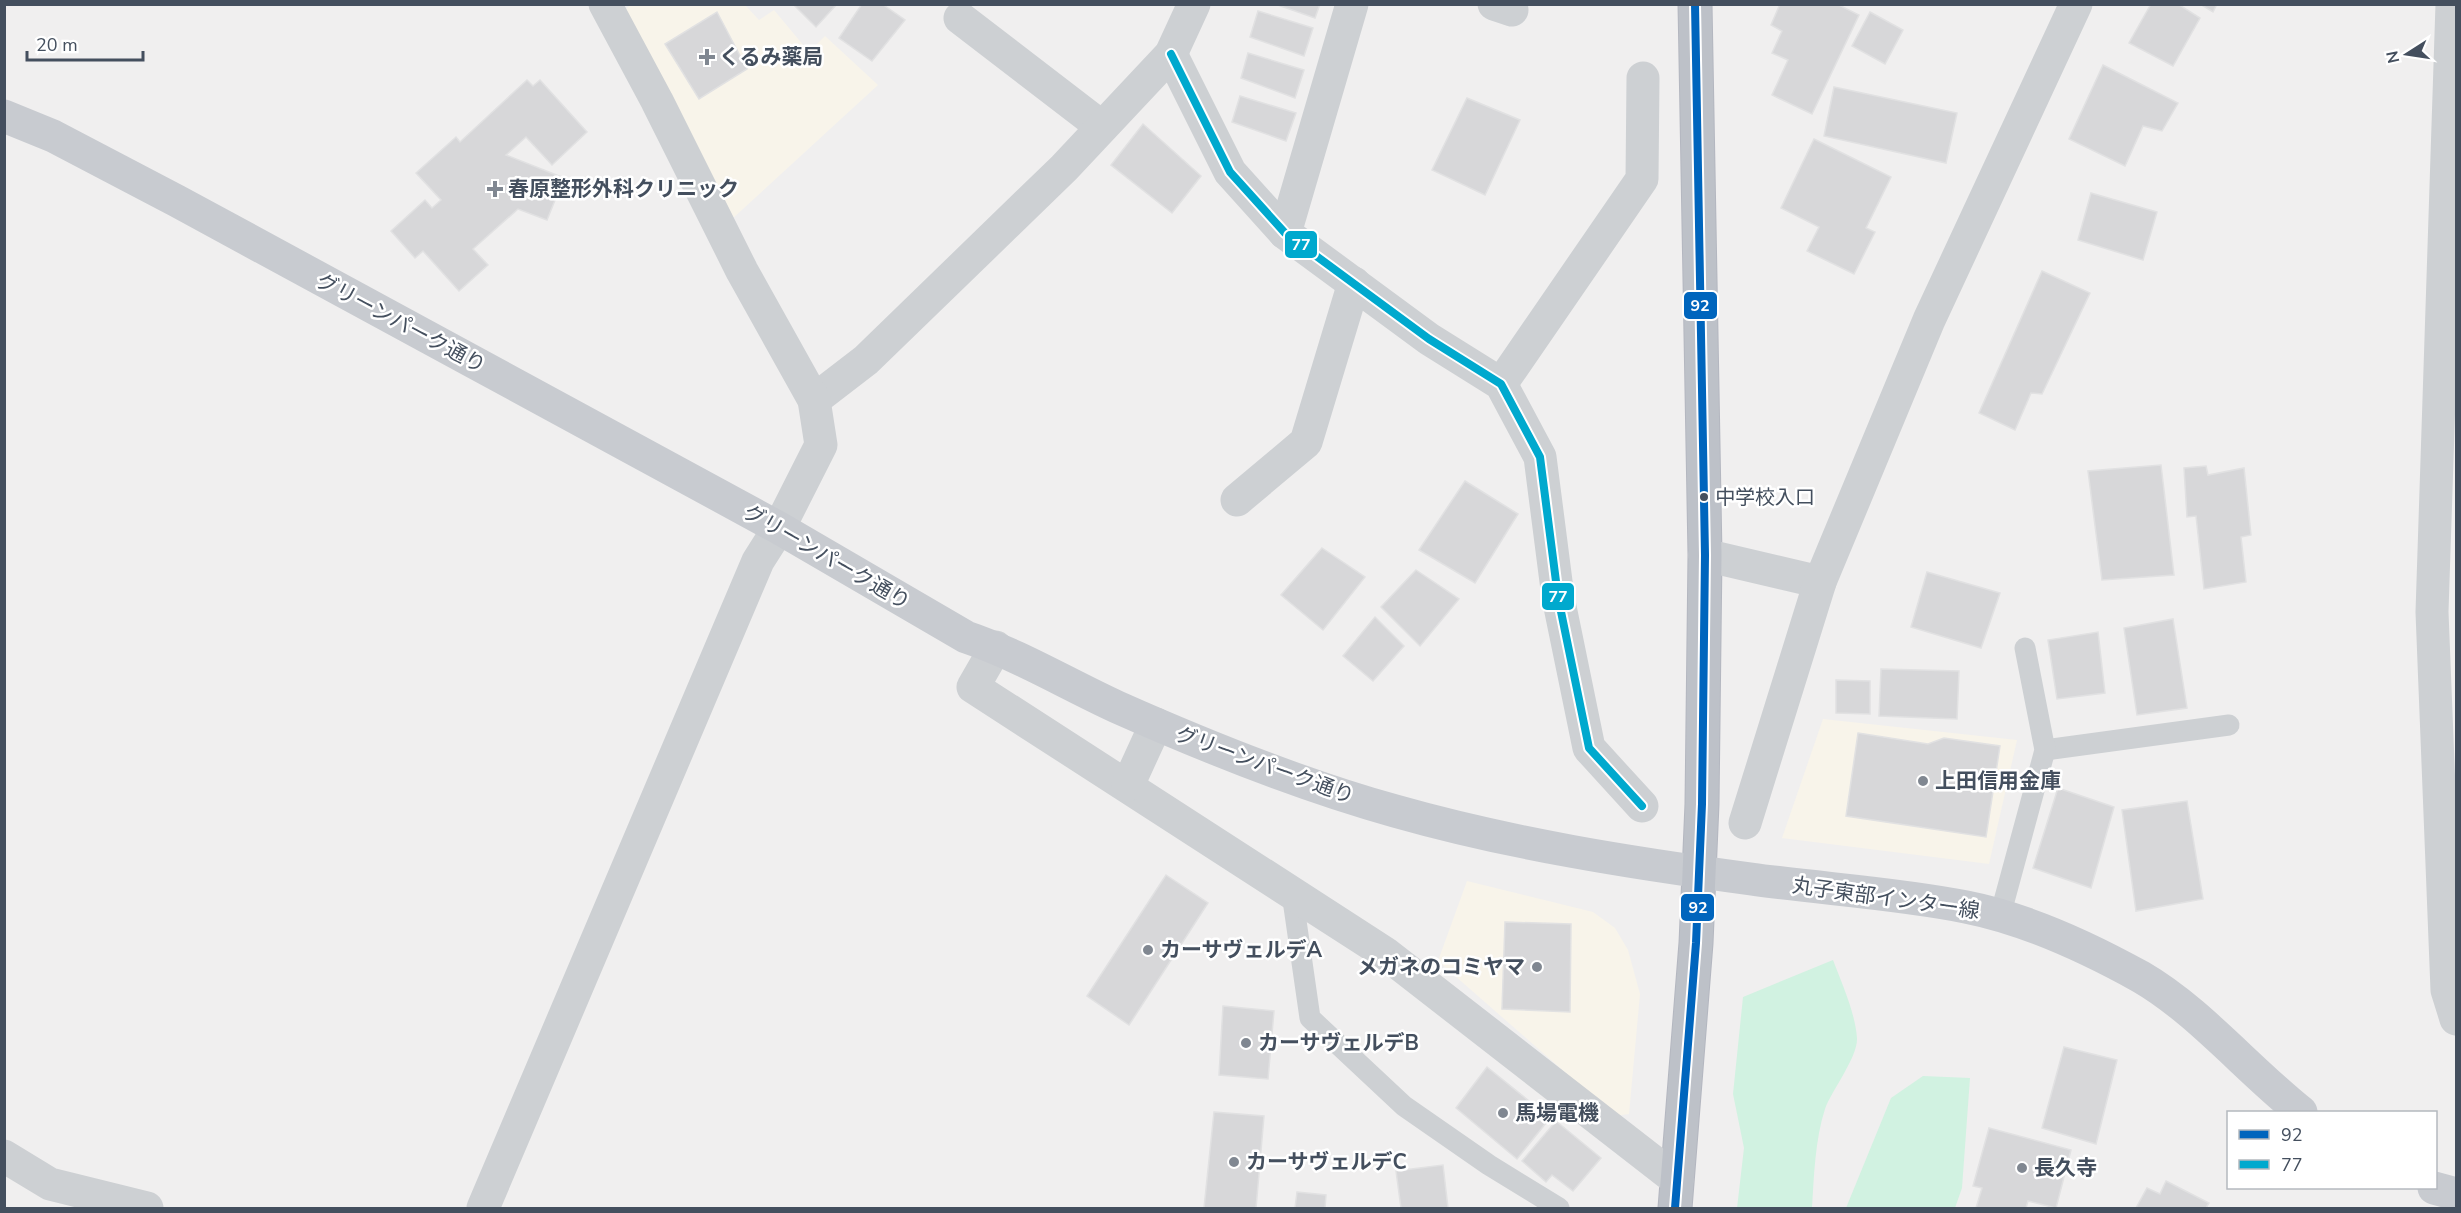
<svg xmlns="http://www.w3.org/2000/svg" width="2461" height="1213" viewBox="0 0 2461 1213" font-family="'Nunito Sans','Noto Sans JP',sans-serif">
  <rect width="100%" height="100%" fill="#f0efef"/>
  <g fill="#f8f4ea">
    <path d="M 631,4 L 745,5 L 759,20 L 774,10 L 809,52 L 825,36 L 878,85 L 732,219 L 626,9 Z"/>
    <path d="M 1823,719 L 2017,740 L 1989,864 L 1782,838 Z"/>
    <path d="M 1467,881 L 1593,912 L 1615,928 L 1628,950 L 1640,994 L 1629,1114 L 1615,1116 L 1438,961 Z"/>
  </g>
  <g fill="#d1f2e1">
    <path d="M 1833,960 C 1842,984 1855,1012 1857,1038 C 1858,1057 1832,1090 1825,1109 C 1815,1140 1814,1176 1812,1208 L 1737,1208 L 1744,1148 L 1733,1094 L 1743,997 Z"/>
    <path d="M 1923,1076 L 1970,1078 L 1962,1188 L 1955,1208 L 1846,1208 L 1891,1098 Z"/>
  </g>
  <g fill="#d7d7d9" stroke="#e1e1e2" stroke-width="1.5">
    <path d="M 793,4 L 837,4 L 816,27 Z"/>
    <path d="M 862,4 L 882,4 L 905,20 L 872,61 L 839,38 Z"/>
    <path d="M 1275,4 L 1320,4 L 1315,18 Z"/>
    <path d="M 1780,4 L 1837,4 L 1859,15 L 1812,114 L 1772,95 L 1788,60 L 1772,53 L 1782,31 L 1771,25 Z"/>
    <path d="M 2151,4 L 2178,4 L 2200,18 L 2173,66 L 2129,43 Z"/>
    <path d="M 2200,4 L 2217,4 L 2213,12 Z"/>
    <path d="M 1258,11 L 1313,28 L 1304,56 L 1250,37 Z"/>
    <path d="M 717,12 L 747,69 L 699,99 L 665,44 Z"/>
    <path d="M 1870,12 L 1903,30 L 1885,64 L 1852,46 Z"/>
    <path d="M 1248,53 L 1304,70 L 1295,98 L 1241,78 Z"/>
    <path d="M 2103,65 L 2178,103 L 2162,131 L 2143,126 L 2125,166 L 2069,139 Z"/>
    <path d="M 527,80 L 533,86 L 540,80 L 587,132 L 552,165 L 526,137 L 506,155 L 564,178 L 547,220 L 518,209 L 473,249 L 488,265 L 459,291 L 423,251 L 415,258 L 391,231 L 425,200 L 432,208 L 441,200 L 416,173 L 456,137 L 460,142 Z"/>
    <path d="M 1834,87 L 1957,113 L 1946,163 L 1824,136 Z"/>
    <path d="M 1240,96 L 1296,113 L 1286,141 L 1232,122 Z"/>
    <path d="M 1467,98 L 1520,120 L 1485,195 L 1432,170 Z"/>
    <path d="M 1143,124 L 1201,176 L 1172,213 L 1111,165 Z"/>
    <path d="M 1814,139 L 1891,177 L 1866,228 L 1875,232 L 1854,274 L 1807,251 L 1819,227 L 1781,208 Z"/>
    <path d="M 2091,193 L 2157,212 L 2143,260 L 2078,240 Z"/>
    <path d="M 2042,271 L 2090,293 L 2042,394 L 2031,393 L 2015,430 L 1979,413 Z"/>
    <path d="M 2161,465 L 2174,575 L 2102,580 L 2088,471 Z"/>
    <path d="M 2206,466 L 2208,475 L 2244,468 L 2251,535 L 2241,537 L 2246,582 L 2204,589 L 2196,516 L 2187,517 L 2184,468 Z"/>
    <path d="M 1465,481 L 1518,514 L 1475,583 L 1419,550 Z"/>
    <path d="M 1322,548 L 1365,577 L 1323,630 L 1281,595 Z"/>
    <path d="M 1416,570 L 1459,599 L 1420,646 L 1381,607 Z"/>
    <path d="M 1927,572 L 2000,593 L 1981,648 L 1911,627 Z"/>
    <path d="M 1375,617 L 1404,646 L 1373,681 L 1343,656 Z"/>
    <path d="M 2173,619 L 2187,708 L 2137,715 L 2124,628 Z"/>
    <path d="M 2098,632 L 2105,693 L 2057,699 L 2048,640 Z"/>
    <path d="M 1881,669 L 1959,671 L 1957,719 L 1879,716 Z"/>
    <path d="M 1836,680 L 1870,681 L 1870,714 L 1836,713 Z"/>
    <path d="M 1858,733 L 1928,744 L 1944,738 L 2000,746 L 1986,837 L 1846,816 Z"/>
    <path d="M 2058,788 L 2114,807 L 2091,888 L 2033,868 Z"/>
    <path d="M 2187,801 L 2203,899 L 2136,911 L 2122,810 Z"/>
    <path d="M 1166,875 L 1208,903 L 1129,1025 L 1087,996 Z"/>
    <path d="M 1505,922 L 1571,924 L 1570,1012 L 1502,1009 Z"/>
    <path d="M 1223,1006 L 1274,1011 L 1268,1079 L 1219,1075 Z"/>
    <path d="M 2064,1047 L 2117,1060 L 2096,1144 L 2042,1128 Z"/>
    <path d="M 1487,1067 L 1550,1118 L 1517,1159 L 1456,1108 Z"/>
    <path d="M 1214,1112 L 1264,1116 L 1256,1208 L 1204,1208 Z"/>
    <path d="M 1556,1121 L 1601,1158 L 1573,1191 L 1552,1175 L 1546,1182 L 1522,1161 Z"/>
    <path d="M 1989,1128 L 2071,1150 L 2056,1208 L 2028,1201 L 2026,1208 L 1976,1208 L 1982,1188 L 1973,1186 Z"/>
    <path d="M 1443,1165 L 1448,1208 L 1401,1208 L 1396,1171 Z"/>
    <path d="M 2166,1181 L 2209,1203 L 2206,1208 L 2136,1208 L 2147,1188 L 2160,1194 Z"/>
    <path d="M 1297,1192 L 1326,1195 L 1325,1208 L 1295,1208 Z"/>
  </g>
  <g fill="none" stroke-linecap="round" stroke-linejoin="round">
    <g stroke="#b4b7c0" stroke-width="35">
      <path id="highway" d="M 1675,1208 L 1696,943 L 1702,804 L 1705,555 L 1695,4"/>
    </g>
    <g stroke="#cdd0d3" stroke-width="21">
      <path d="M 2045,750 L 2229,725"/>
      <path d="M 1292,893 L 1310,1018 L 1404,1106 L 1489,1165 L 1559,1208"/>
      <path d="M 2000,916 L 2045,750 L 2025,648"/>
    </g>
    <g stroke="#cdd0d3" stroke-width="33">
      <path d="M 1494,4 L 1512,10"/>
      <path d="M 2452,4 L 2432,612 L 2447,990 L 2456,1019"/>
      <path d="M 960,18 L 1102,127"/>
      <path d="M 1171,54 L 1230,172 L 1285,233 L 1429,339 L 1501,384 L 1540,457 L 1558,597 L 1589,748 L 1642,806"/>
      <path d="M 1285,233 L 1352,4"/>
      <path d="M 1501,384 L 1642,179 L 1643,78"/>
      <path d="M 814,400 L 866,360 L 1064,168 L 1171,54 L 1194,4"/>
      <path d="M 1237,500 L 1306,442 L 1354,283"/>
      <path d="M 1705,555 L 1820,582"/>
      <path d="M 996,647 L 973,687 L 1385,953 L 1677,1180"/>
      <path d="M 1128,785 L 1156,724"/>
      <path d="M 1745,823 L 1820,582 L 1929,320 L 2076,4"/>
      <path d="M 4,1156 L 50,1184 L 147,1208"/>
      <path d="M 483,1208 L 758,561 L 779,528 L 821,445 L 814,400 L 742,271 L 657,101 L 605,4"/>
    </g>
    <g stroke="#c8cbd0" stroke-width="33">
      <path d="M 4,116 L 53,136 L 177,201 L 468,359 L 779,528 L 966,637 C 1019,655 1067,684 1117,707 C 1207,747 1301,785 1395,811 C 1511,844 1632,863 1751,879 C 1822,889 1896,893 1966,907 C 2027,919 2087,947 2141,977 C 2198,1010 2248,1070 2301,1112"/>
      <path d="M 2434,1188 L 2456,1194"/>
    </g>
    <use href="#highway" stroke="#bdc1c8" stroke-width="33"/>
    <g stroke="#fff" stroke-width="12">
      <path id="bus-1" d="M 1675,1208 L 1696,943 L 1702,804 L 1705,555 L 1695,4"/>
    </g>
    <g stroke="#fff" stroke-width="12">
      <path id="bus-2" d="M 1171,54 L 1230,172 L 1285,233 L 1429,339 L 1501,384 L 1540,457 L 1558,597 L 1589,748 L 1642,806"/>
    </g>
    <use href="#bus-1" stroke="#0065bd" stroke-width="8"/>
    <use href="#bus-2" stroke="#00a9ce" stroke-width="8"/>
  </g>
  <g fill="#808791" stroke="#fff" stroke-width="2">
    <path d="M704 48h6v6h6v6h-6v6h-6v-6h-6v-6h6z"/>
    <path d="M492 180h6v6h6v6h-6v6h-6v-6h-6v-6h6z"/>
    <circle cx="1923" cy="781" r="6"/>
    <circle cx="1148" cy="950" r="6"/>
    <circle cx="1537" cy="967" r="6"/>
    <circle cx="1246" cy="1043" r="6"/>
    <circle cx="1503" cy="1113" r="6"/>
    <circle cx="1234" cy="1162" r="6"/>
    <circle cx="2022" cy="1168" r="6"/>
  </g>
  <circle fill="#444f5e" stroke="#fff" stroke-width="2" cx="1704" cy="497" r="5"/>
  <g text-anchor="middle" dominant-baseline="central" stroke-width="5" stroke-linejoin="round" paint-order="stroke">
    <g font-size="20" fill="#444f5e" stroke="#fff" text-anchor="start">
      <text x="1715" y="497">中学校入口</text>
    </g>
    <g font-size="21" font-weight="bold" fill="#444f5e" stroke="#fff" text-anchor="start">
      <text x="719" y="57">くるみ薬局</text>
      <text x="508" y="189">春原整形外科クリニック</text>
      <text x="1935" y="781">上田信用金庫</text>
      <text x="1160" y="950">カーサヴェルデA</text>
      <text x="1525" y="967" text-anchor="end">メガネのコミヤマ</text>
      <text x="1258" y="1043">カーサヴェルデB</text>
      <text x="1515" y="1113">馬場電機</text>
      <text x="1246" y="1162">カーサヴェルデC</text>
      <text x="2034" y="1168">長久寺</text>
    </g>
    <g font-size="21" fill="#444f5e" stroke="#fff">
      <text transform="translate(401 323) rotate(28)">グリーンパーク通り</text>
      <text transform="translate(827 557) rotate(30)">グリーンパーク通り</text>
      <text transform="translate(1265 765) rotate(20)">グリーンパーク通り</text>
      <text transform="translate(1886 898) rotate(8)">丸子東部インター線</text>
    </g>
  </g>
  <g stroke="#fff" stroke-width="2">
    <rect x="1284" y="230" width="34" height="29" rx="6" fill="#00a9ce"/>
    <rect x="1683" y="291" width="35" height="29" rx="6" fill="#0065bd"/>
    <rect x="1541" y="582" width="34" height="29" rx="6" fill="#00a9ce"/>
    <rect x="1680" y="893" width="35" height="29" rx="6" fill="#0065bd"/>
  </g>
  <g font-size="16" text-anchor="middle" font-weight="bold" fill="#fff">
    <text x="1301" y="250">77</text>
    <text x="1700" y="311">92</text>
    <text x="1558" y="602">77</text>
    <text x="1698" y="913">92</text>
  </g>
  <rect width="2461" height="1213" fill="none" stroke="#444f5e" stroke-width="12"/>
  <rect x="2227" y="1111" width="210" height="78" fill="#ffffff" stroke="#b4b9bf" stroke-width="1.5"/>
  <rect x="2239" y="1130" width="30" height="9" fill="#0065bd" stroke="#b4b9bf" stroke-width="1.5"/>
  <text x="2281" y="1141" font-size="18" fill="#444f5e">92</text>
  <rect x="2239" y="1160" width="30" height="9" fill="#00a9ce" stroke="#b4b9bf" stroke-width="1.5"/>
  <text x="2281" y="1171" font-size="18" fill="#444f5e">77</text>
  <g transform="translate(2407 54) rotate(258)" stroke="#ffffff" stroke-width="4.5" paint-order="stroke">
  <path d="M0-4.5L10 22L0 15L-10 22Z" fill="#444f5e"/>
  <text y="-9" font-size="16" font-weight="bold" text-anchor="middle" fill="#444f5e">N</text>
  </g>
  <path d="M27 51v9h116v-9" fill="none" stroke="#444f5e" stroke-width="3"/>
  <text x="36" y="51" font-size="18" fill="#444f5e" stroke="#ffffff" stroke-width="4.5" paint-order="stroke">20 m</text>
</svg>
